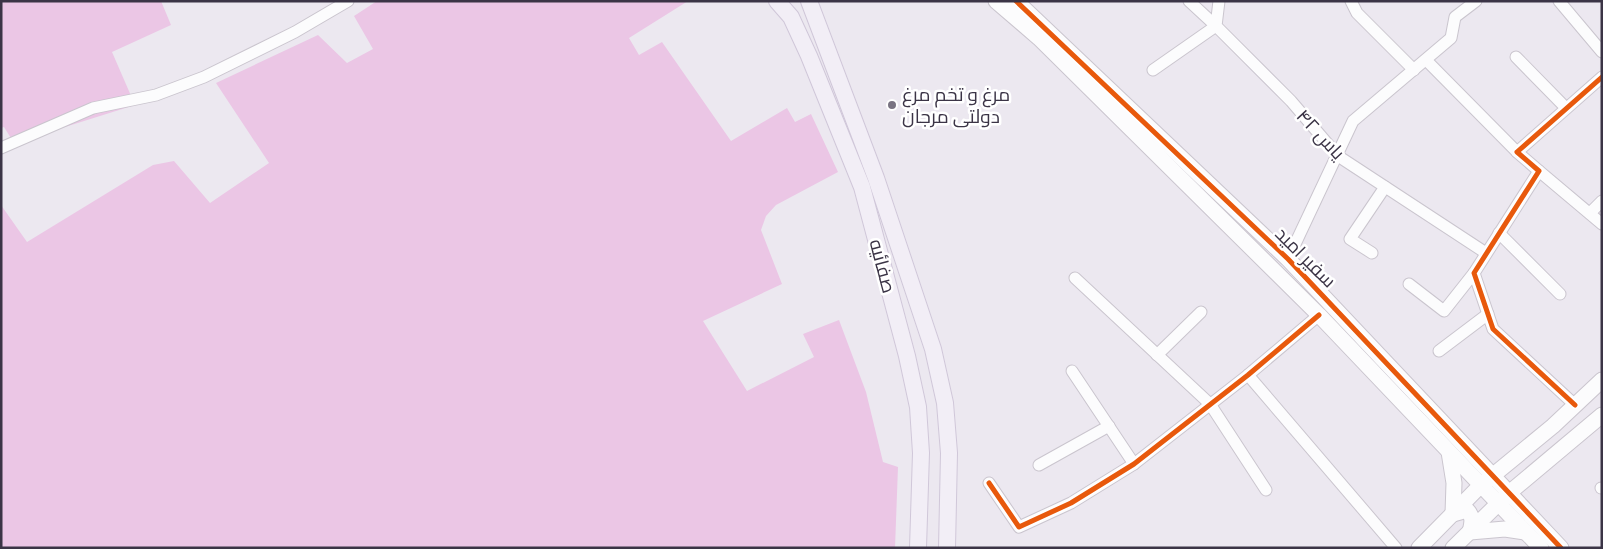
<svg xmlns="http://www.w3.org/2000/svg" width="1603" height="549" viewBox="0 0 1603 549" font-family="'PT Sans Narrow',Cairo,sans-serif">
  <rect width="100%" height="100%" fill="#ece8f0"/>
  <g fill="#ebc6e5">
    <path d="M 1,1 L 161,1 L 171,25 L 112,52 L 135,105 L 14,143 L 4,127 L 1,128 Z"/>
    <path d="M 377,1 L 688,1 L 629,38 L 639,55 L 662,42 L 731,141 L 787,108 L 795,122 L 811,114 L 838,172 L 776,205 L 766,216 L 761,230 L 782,284 L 703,321 L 747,391 L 814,357 L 803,334 L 839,320 L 866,392 L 883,462 L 898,467 L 895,548 L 1,548 L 1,205 L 27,242 L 153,165 L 174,161 L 210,203 L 269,163 L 216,83 L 318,35 L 347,63 L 373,49 L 354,16 Z"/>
  </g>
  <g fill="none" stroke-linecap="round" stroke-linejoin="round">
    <g stroke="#cac5ce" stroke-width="13">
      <g id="minor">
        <path d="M 1219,1 L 1216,26 L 1291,101 L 1338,156 L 1486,253"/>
        <path d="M 1351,1 L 1357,13 L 1414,70"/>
        <path d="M 1559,1 L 1602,52"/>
        <path d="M 1516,57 L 1566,108"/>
        <path d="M 1426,60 L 1517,152"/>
        <path d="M 1153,70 L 1216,26 L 1189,1"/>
        <path d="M 1,148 L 93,108 L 156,95 L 204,77 L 295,32 L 348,1"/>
        <path d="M 1539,171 L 1602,224"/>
        <path d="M 1590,213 L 1602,201"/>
        <path d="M 1499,233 L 1560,294"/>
        <path d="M 1372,253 L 1350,239 L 1385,187"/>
        <path d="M 1288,259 L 1353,121 L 1451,38 L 1455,17 L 1476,1"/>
        <path d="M 1075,278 L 1210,404 L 1266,490"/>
        <path d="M 1409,284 L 1444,311 L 1474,273"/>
        <path d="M 1439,351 L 1488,314"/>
        <path d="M 1157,355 L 1201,312"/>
        <path d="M 1072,371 L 1134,464"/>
        <path d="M 1248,375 L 1396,548"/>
        <path d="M 1575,405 L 1493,329 L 1474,273 L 1539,171 L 1517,152 L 1602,77"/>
        <path d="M 1039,465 L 1109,426"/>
        <path d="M 989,483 L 1019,527 L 1071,503 L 1134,464 L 1248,375 L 1319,315"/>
        <path d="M 1601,488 L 1602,488"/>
      </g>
    </g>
    <g stroke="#cac5ce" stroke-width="17">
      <g id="tertiary">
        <path d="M 996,1 L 1039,38 L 1319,315 L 1541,548"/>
        <path d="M 1016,1 L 1288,259 L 1561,548"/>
        <path d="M 1449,452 L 1454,483 L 1453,514 L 1467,510 C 1474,517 1472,523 1470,532 L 1505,529 L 1525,532"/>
        <path d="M 1419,548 L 1480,486 L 1553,426 L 1602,380"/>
        <path d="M 1453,548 L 1509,493 L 1602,415"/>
      </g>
    </g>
    <g stroke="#d0c7d9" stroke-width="18">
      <g id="secondary">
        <path d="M 777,1 L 791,17 L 809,56 L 862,187 L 907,356 L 918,407 L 921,453 L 918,548"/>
        <path d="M 809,1 L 876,178 L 933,349 L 945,403 L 949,453 L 947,548"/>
      </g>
    </g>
    <use href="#minor" stroke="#fcfcfd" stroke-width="11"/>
    <use href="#tertiary" stroke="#fcfcfd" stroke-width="15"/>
    <use href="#secondary" stroke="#f2eef6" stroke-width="16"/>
    <g stroke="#fff" stroke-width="8">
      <g id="cycleway">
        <path d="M 1016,1 L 1288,259 L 1561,548"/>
        <path d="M 1575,405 L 1493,329 L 1474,273 L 1539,171 L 1517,152 L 1602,77"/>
        <path d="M 989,483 L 1019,527 L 1071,503 L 1134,464 L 1248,375 L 1319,315"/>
      </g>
    </g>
    <use href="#cycleway" stroke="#e8590c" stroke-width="5"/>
  </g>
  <circle fill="#797382" stroke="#fff" stroke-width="2" cx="892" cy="105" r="5"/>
  <g text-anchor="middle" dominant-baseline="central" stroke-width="5" stroke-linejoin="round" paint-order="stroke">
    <g font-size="19" fill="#3b3446" stroke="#fff" text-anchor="start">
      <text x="902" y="94">مرغ و تخم مرغ<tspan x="902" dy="22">دولتی مرجان</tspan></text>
    </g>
    <g font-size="19" fill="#3b3446" stroke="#fff">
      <text transform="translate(1321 134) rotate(47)">یاس ۴۲</text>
      <text transform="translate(1306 257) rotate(45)">سفیر امید</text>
      <text transform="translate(883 266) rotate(75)">صفائیه</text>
    </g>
  </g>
  <rect width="1603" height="549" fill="none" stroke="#3b3446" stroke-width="5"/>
</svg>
